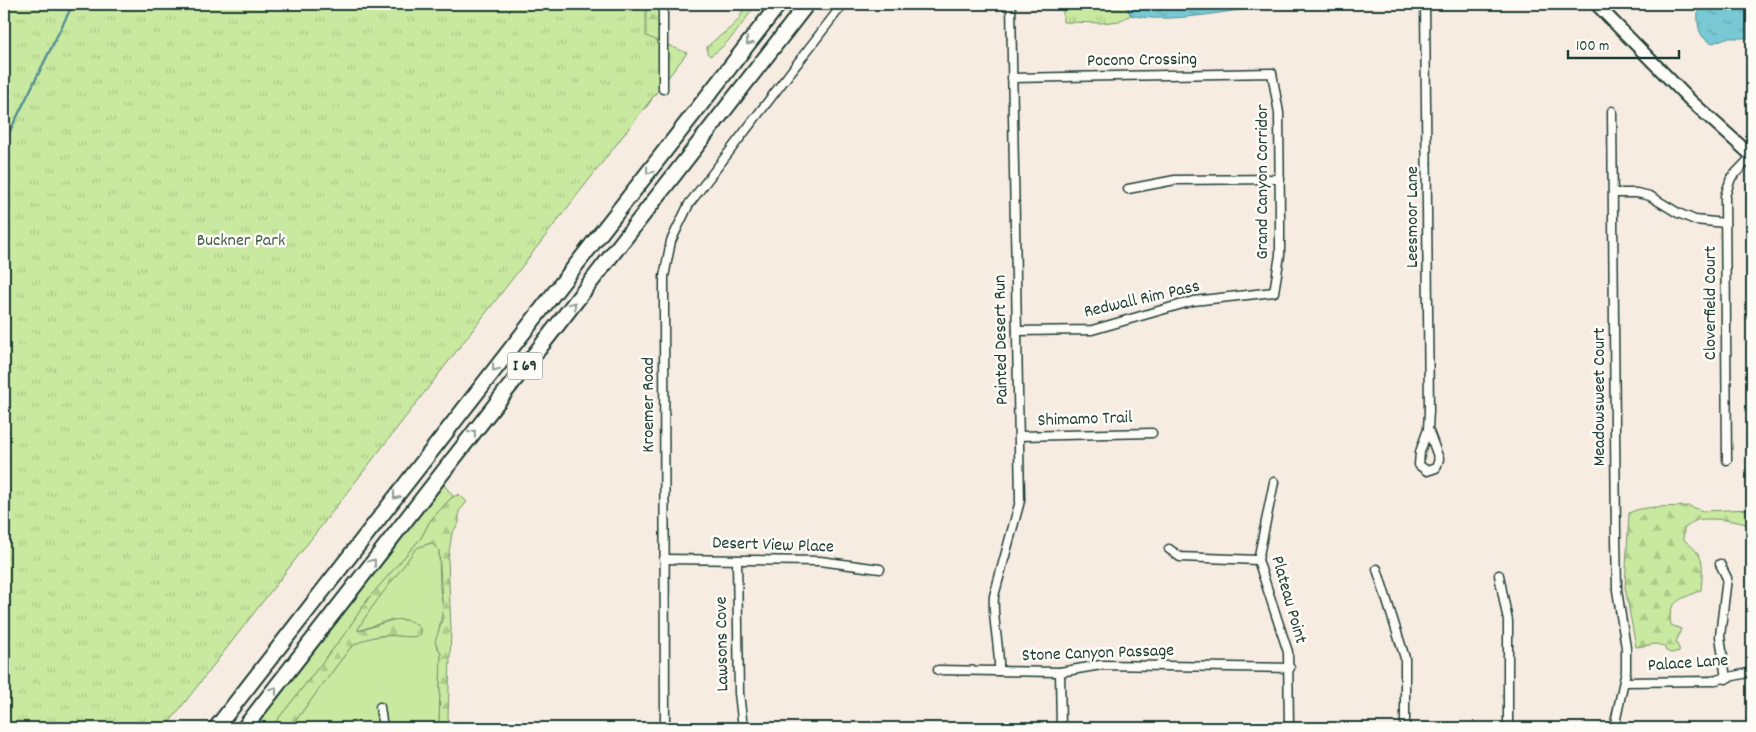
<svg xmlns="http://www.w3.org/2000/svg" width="1756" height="732" viewBox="0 0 1756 732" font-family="Dekko,sans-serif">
  <defs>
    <pattern id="forest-firs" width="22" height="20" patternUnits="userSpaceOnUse" patternTransform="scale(1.25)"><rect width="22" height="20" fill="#c9e9a0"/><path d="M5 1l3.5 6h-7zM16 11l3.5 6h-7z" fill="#acc98a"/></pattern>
    <pattern id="park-tufts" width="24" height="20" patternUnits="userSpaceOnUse" patternTransform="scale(1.25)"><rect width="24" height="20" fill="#c9e9a0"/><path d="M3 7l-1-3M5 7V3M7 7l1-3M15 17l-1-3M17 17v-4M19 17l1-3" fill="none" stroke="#acc98a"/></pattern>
    <pattern id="water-ripples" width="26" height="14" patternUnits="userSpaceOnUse" patternTransform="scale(1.25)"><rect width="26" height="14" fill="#79c9d5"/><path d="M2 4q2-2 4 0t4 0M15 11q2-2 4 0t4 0" fill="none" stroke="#63a4ae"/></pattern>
  </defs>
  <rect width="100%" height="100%" fill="#f7ece2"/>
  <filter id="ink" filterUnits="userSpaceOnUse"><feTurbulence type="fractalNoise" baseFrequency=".02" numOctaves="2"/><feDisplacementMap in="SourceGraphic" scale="10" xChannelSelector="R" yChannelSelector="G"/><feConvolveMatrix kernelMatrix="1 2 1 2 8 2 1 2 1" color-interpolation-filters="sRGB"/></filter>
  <g filter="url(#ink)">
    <g fill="#c9e9a0" stroke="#74936a">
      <path d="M 444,485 L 453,496 L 430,521 L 421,538 L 368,599 L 344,635 L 271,728 L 255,728 Z"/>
      <path d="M 432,543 L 439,550 L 440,589 L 443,608 L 436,645 L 441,653 L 439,728 L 290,728 L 350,648 C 369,633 393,635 416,637 L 392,619 L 358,631 L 358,629 C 374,601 396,577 414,551 C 418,546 426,545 432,543 Z"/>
    </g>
    <g fill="url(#forest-firs)" stroke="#74936a">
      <path d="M 618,4 L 659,4 L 660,6 C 654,35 669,91 642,111 L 646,36 Z"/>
      <path d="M 743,4 L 756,4 C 742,24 731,43 710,56 L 707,53 L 707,47 C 718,35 746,22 743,4 Z"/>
      <path d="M 459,494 L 467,502 L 459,511 L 459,523 L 452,533 L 448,559 L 451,629 L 448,718 L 451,728 L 439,728 L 441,653 L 435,642 L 443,617 L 439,550 L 431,543 C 426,545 418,546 414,551 C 396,578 374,601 358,629 L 358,631 C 379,627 402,609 420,628 L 421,634 C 413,639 402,636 392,635 C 377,635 362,639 350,648 L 290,728 L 271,728 L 344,635 L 368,599 L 421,538 L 430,521 L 451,498 Z"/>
      <path d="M 1689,506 L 1703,511 L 1752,509 L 1752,526 C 1740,521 1710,517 1697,520 C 1692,522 1688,526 1684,529 L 1683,539 C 1706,557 1703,563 1701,590 C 1684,599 1666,599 1671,625 L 1681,629 L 1676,642 L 1680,651 L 1671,653 L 1666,651 L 1664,646 L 1656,644 L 1636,647 L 1625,587 L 1629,513 C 1643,505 1672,507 1689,506 Z"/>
    </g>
    <g fill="url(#park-tufts)" stroke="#74936a">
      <path d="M 4,4 L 646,4 L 646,36 L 687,53 L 165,728 L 4,728 Z"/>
      <path d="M 1063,4 L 1126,4 L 1126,8 L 1131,15 L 1119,21 L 1102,23 L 1063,22 Z"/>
    </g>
    <g fill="url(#water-ripples)" stroke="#559195">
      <path d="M 1126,4 L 1278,4 C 1269,9 1256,8 1245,9 C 1213,14 1161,23 1131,15 Z"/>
      <path d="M 1698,4 L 1752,4 L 1752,38 L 1726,38 L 1713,43 C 1695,38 1698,20 1698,4 Z"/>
    </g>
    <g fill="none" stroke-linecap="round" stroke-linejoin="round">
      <path stroke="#559195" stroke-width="2.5" d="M 4,143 L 73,4"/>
      <g stroke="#1f3d34" stroke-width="11">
        <g id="street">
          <path d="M 663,4 L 663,89"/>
          <path d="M 1425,4 L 1429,411 L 1428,429 L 1420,452 L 1419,465 L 1427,471 L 1436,468 L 1439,459 L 1428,429"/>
          <path d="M 1012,78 L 1272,73 L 1279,113 L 1280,219 L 1280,255 L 1274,292 L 1193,301 L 1092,330 L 1017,331"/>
          <path d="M 1612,111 L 1616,537 L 1617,590 L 1626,648 L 1626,671 L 1614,728"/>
          <path d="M 1128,189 L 1175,180 L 1280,179"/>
          <path d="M 1614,193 L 1637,193 L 1650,196 L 1678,213 L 1695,220 L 1725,223"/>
          <path d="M 1019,436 L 1152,433"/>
          <path d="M 1727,460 L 1725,196 L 1731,178 L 1752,156"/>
          <path d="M 1274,482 L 1258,560 L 1288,652 L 1289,728"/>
          <path d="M 1169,549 L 1180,557 L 1258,560"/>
          <path d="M 664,559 L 820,561 L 880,569"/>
          <path d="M 737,560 L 739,693 L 743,728"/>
          <path d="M 1720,564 L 1727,578 L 1720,636 L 1726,679"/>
          <path d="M 1377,569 L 1405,658 L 1405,728"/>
          <path d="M 1499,575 L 1508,621 L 1508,728"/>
          <path d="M 938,670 L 1060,672 L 1101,665 L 1290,668"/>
          <path d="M 999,671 C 1000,645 992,621 994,596 L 1020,501 L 1011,4"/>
          <path d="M 1060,672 L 1061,728"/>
          <path d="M 1625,682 L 1711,681 L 1752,672"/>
          <path d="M 380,707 L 383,728"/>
          <path d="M 665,728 L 664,303 L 664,277 L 671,241 L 689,204 L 843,4"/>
        </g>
      </g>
      <g stroke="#1f3d34" stroke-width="15">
        <path id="secondary" d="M 1596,4 L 1691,101 L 1752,156"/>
      </g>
      <g stroke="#1f3d34" stroke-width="18">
        <g id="highway">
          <path d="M 216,728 L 779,4"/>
          <path d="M 244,728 L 807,4"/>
        </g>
      </g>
      <use href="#street" stroke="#fdfcf7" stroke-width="8"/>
      <use href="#secondary" stroke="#fdfcf7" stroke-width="11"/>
      <use href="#highway" stroke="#fdfcf7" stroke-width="14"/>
    </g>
    <defs><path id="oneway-chevron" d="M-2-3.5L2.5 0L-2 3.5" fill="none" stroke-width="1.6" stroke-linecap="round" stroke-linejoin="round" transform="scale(1.25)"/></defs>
    <g stroke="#8e9c96">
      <use href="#oneway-chevron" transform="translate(749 42) rotate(128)"/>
      <use href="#oneway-chevron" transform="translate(649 171) rotate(128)"/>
      <use href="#oneway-chevron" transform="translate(573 305) rotate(-52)"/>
      <use href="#oneway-chevron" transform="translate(495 368) rotate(128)"/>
      <use href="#oneway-chevron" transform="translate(473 433) rotate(-52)"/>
      <use href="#oneway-chevron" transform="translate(396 496) rotate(128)"/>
      <use href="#oneway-chevron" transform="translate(373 562) rotate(-52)"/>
      <use href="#oneway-chevron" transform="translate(274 690) rotate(-52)"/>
    </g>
  </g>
  <g text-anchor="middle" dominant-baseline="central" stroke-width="5" stroke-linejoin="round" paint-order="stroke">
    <rect fill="#fdfcf7" stroke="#62766e" stroke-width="1" x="507.5" y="352.5" width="35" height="27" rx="4"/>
    <g font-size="16" font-weight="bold" fill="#1f3d34">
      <text x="525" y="366">I 69</text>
    </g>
    <g font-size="18" fill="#1f3d34" stroke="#fdfcf7">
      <text transform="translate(1142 61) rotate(-1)">Pocono Crossing</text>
      <text transform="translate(1263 182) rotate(-90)">Grand Canyon Corridor</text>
      <text transform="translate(1413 217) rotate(-90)">Leesmoor Lane</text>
      <text transform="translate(1142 300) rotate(-13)">Redwall Rim Pass</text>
      <text transform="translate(1711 303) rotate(-90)">Cloverfield Court</text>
      <text transform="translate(1002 340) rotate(-91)">Painted Desert Run</text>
      <text transform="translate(1600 397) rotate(-90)">Meadowsweet Court</text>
      <text transform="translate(649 405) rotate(-90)">Kroemer Road</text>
      <text transform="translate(1085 420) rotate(-2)">Shimamo Trail</text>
      <text transform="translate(773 546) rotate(2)">Desert View Place</text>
      <text transform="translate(1288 600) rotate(74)">Plateau Point</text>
      <text transform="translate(723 644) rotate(-91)">Lawsons Cove</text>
      <text transform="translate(1098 654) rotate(-2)">Stone Canyon Passage</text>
      <text transform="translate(1688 664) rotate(-4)">Palace Lane</text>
    </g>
    <g font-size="18" fill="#415f4a" stroke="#fdfcf7">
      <text x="241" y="241">Buckner Park</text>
    </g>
  </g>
  <rect width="1756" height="732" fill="none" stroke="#fdfcf7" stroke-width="20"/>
  <rect x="10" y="10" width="1736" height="712" fill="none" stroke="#1f3d34" stroke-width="2" filter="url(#ink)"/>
  <path d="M1568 50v8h111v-8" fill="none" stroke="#1f3d34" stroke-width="2.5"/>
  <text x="1576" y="50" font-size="15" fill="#1f3d34" stroke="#fdfcf7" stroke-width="4" paint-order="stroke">100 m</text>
</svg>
